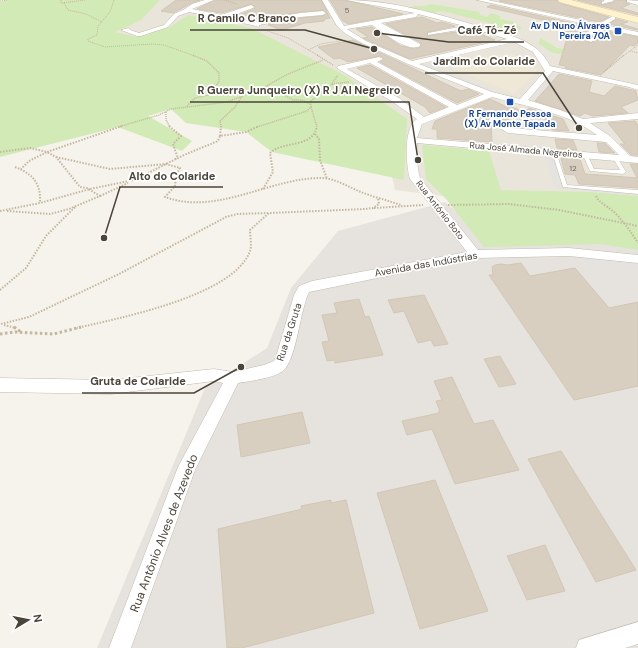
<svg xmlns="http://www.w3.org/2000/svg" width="638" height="648" viewBox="0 0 638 648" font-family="'DM Sans',sans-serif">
  <rect width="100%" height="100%" fill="#f6f3ec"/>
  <path fill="#eae5da" d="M 145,0 L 638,0 L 638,220 L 395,190 L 382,132 L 75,40 Z"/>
  <path fill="#e6e2dd" d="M 445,202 L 494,242 L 573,239 L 638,249 L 638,648 L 97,648 L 205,388 L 267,348 L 291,288 L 338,231 Z"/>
  <path fill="#efe8d6" d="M 511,53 L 533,66 L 537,71 L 514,94 L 451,67 L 485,57 Z"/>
  <g fill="#d2eab5">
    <path d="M 6,0 L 160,0 L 141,20 L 115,32 L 136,37 L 172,26 L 188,15 L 251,28 L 346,76 L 407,119 L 404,180 L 272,152 L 246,132 L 186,123 L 171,109 L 148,116 L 192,141 L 182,151 L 118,127 L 0,157 L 0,2 Z"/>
    <path d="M 431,4 L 479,12 L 480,15 L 487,17 L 491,13 L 501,16 L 499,19 L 511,21 L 522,28 L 518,30 L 513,28 L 514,31 L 508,32 L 495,29 L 493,24 L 443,11 L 434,12 L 436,13 L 412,8 L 412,6 L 425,6 Z"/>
    <path d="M 540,38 L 557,48 L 575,51 L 572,55 L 553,53 L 539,44 Z"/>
    <path d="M 422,145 L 489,151 L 501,190 L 591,192 L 638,196 L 638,250 L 601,244 L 484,247 L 446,199 L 426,179 Z"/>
  </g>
  <g fill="#e5e3e0">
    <path d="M 427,64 L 497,92 L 496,93 L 487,90 L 424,65 Z"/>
    <path d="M 553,73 L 557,74 L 535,99 L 530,98 Z"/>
    <path d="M 545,155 L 554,156 L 563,185 L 638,192 L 638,195 L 625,193 L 626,195 L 554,188 Z"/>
    <path d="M 583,258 L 638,263 L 638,268 L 586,263 Z"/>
  </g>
  <g fill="#d8cfc1" stroke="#d3c7b4">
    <path d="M 176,0 L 200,0 L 192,3 L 173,13 L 161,11 Z"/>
    <path d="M 215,0 L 321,0 L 330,18 L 325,19 L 324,21 L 305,23 L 282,30 L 268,25 L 300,18 L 323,16 L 327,13 L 323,10 L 300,12 L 254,20 L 245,17 L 234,17 L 254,9 L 255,7 L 252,4 L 221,13 L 197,9 Z"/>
    <path d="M 330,0 L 345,0 L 403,14 L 348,24 L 342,20 Z"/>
    <path d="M 500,0 L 557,0 L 559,3 L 609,17 L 599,22 L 499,1 Z"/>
    <path d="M 577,0 L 602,0 L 600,4 L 602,5 L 614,2 L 615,0 L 626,0 L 626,3 L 630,4 L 621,8 L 638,13 L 638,15 Z"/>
    <path d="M 491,5 L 591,27 L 581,38 L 590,43 L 595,40 L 592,37 L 601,30 L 638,37 L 638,43 L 634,46 L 630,45 L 601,75 L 565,68 L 566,66 L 559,65 L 567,38 L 575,33 L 544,26 L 552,22 L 487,7 Z"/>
    <path d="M 422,17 L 437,23 L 442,22 L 455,26 L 428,32 L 427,36 L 471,30 L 495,40 L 410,59 L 367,40 L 363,38 L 368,37 L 356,29 L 372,27 L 401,46 L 415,49 L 421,47 L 421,43 L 386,24 Z"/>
    <path d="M 616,19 L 628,22 L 621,24 L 638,29 L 638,30 L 609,24 Z"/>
    <path d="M 353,40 L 461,91 L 468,89 L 479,94 L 457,103 L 380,62 L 384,58 L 380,56 L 348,62 L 340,58 L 334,59 L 318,47 Z"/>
    <path d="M 370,65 L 446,107 L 430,113 L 425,107 L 357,68 Z"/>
    <path d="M 559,74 L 592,81 L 589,92 L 604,96 L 615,86 L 636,91 L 638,100 L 621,107 L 628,113 L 593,116 L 585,113 L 580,116 L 535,101 Z"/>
    <path d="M 490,99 L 507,107 L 510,106 L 522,111 L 505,121 L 490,115 L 488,121 L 491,124 L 492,142 L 437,138 L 437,129 L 432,129 L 435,121 Z"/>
    <path d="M 529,108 L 563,119 L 569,131 L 552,130 L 549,120 L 523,114 Z"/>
    <path d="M 635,121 L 638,125 L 638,155 L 631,155 L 620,144 L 625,144 L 608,123 Z"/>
    <path d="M 555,139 L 573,140 L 577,150 L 557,148 Z"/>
    <path d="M 597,143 L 605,143 L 615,153 L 599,152 Z"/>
    <path d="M 561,158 L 580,159 L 585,174 L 601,175 L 637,178 L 630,164 L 638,164 L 638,188 L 579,184 L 575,175 L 565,174 Z"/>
    <path d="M 521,263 L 530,276 L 575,268 L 609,308 L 638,302 L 638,386 L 574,400 L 489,275 L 493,275 L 492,267 L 495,265 L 501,264 L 507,265 Z"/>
    <path d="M 424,295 L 448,344 L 434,346 L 431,340 L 418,343 L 404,311 L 394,313 L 388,300 Z"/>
    <path d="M 359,299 L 365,317 L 369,316 L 383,355 L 335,363 L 334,360 L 327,361 L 322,342 L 329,341 L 322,315 L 337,313 L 334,303 Z"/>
    <path d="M 500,356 L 516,384 L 499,387 L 484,359 Z"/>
    <path d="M 452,377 L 474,424 L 493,420 L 519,470 L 455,484 L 432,429 L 407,435 L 402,421 L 439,413 L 439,411 L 440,411 L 436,401 L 442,400 L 434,381 Z"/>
    <path d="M 302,412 L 310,443 L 241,457 L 237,425 Z"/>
    <path d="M 561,451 L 636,570 L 596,582 L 528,459 Z"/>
    <path d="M 435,480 L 488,611 L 420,629 L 377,493 Z"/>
    <path d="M 331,500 L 331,503 L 346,500 L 374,613 L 242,648 L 227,648 L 218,529 L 302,509 L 301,506 Z"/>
    <path d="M 545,545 L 565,591 L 527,600 L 507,556 Z"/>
  </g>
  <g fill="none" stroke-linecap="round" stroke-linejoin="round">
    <g stroke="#c2bbae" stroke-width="1">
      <g id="service">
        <path d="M 552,151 L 556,152 L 567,185 L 638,190 L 638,194 L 563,187 L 552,152 Z"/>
        <path d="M 583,154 L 587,154 L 594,169 L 620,170 L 613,158 L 617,157 L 626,172 L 623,174 L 590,171 L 583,155 Z"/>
      </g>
    </g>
    <g stroke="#c2bbae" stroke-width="1">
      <g id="minor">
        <path d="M 205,0 L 214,0 L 192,9 L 221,15 L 251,5 L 254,7 L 253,8 L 228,17 L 254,22 L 300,13 L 323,11 L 326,13 L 323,15 L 300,17 L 259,25 L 259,27 L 252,25 L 189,12 L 178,16 L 168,27 L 141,36 L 137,36 L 121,30 L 129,28 L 130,30 L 139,33 L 164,25 L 174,14 L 185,9 L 192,4 Z"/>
        <path d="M 322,0 L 328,0 L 344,26 L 415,13 L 346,0 C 391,0 438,14 481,27 C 499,32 522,37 537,49 C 543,54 547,60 550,66 L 638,85 L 638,90 L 629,87 L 553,71 L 528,100 L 560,110 L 583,119 L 638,113 L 638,119 L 590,123 L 610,136 L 630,156 L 638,157 L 638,163 L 417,143 C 416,155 417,167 420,178 L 478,250 L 569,248 L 638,255 L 638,263 L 569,256 L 475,258 L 309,292 C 300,311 297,354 285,369 C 277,378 250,381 238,383 L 195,470 L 131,648 L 109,648 L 178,467 L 223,383 L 214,381 L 111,394 L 0,392 L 0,378 L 111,380 L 214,369 L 233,372 L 264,365 L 274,361 L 276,357 L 294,295 L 299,286 L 312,281 L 467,252 L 410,179 C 406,165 403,128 417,119 L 393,102 L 337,68 L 338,66 L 379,57 L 383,59 L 377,62 L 457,105 L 484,94 L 408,64 L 362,43 L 346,34 L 337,26 ZM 418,14 L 464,26 L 428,33 L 428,35 L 471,28 L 507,39 L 412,61 L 366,41 L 347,29 L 372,25 C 383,32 407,53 420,46 L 420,44 L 381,23 L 416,17 ZM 514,42 L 533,52 L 545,71 L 520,99 L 492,92 L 419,64 ZM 370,63 L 449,107 L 424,117 L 399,98 L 347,69 ZM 492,97 C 528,107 566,112 597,135 L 510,128 L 496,118 L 490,118 L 489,120 L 490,122 L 508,133 L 606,142 L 619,155 L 417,138 L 422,124 Z"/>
        <path d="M 477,0 L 488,0 L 599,24 L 613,16 L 615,17 L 615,19 L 605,25 L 638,32 L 638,36 L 601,28 L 589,37 L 594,40 L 591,42 L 582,38 L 594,26 Z"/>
        <path d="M 605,0 L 613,0 L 614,1 L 602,4 L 602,2 Z"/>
        <path d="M 627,0 L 638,1 L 638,5 L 627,2 Z"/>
        <path d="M 638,622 L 638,644 L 625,648 L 576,648 L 579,640 Z"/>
      </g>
    </g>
    <g stroke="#d6c79b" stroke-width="1">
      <path id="secondary" d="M 558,0 L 571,0 L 638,17 L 638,23 L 559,2 Z"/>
    </g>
    <g stroke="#c4b79f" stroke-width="1" stroke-dasharray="1 1" stroke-linecap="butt">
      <path d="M 61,0 L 61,3 L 86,0"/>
      <path d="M 114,0 L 110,12 L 98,26 L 97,35 L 88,39 L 88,41 L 105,47 L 152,44 L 164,45 L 195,56"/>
      <path d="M 224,0 L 237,4"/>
      <path d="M 0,1 L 8,0"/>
      <path d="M 64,3 L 68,10 L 86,14 L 102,22"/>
      <path d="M 265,30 L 288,38 L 319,56"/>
      <path d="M 308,50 L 321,44 L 345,40"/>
      <path d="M 630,51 L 638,53"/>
      <path d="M 623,56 L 638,45"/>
    </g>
    <g stroke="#c4b79f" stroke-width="1.5" stroke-dasharray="1 1" stroke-linecap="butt">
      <path d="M 317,55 L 333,65"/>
      <path d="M 604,72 L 624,55"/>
      <path d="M 332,84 L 349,82"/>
      <path d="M 268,86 L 293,100 L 302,100 L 310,104"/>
      <path d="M 187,106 L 195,98 L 208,95 L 213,91 L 219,81 L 219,73 L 207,61 L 192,55"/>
      <path d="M 311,107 L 317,127"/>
      <path d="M 166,112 L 166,120 L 170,127"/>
      <path d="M 118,127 L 159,115 L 171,109 L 227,102 L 261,89 L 288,74 L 323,60"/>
      <path d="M 221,127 L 220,121 L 235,107 L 242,96"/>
      <path d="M 257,127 L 307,111 L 311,107 L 311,101 L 331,85 L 338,75"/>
    </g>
    <g stroke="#c4b79f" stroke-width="2" stroke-dasharray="1.5 1.5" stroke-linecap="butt">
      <path d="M 169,126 L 181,136 L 173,144 L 177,156 L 175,160"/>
      <path d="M 315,134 L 319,139 L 320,160 L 327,179"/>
      <path d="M 220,136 L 221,126"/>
      <path d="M 0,152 L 30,148 L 47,152 L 122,126"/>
      <path d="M 56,157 L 110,169 L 166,164 L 180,168 L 176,175 L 175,186 L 165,197 C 217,216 269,178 321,178 C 335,178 348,187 361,192 C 366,194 372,196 378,198 L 379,204 L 373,208 L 365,209 L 269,213 L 250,230 C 250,236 252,246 250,251 C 234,296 119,318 77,328"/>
      <path d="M 15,167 C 33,174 41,183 40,203"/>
      <path d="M 263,189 L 273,172 L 270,153 C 283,140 313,149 317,126"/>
      <path d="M 100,196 L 128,183"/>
      <path d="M 596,196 C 599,203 609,207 615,213 C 624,222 631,232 638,243"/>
      <path d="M 379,198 L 401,205"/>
      <path d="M 448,205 L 509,204 L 559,210 L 638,226"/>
      <path d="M 374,208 L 423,205"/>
      <path d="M 0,211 L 40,203 L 90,189 L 134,180 L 184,155 L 218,141 L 220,136 L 246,132 L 259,126"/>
      <path d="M 7,211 L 50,214 L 69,209 L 100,196 L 87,188 L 80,187 L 56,157 L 47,152 L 29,161 L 21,169"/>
      <path d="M 0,290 L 26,268 L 46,236 L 76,206"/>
      <path d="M 1,324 L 29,317 L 119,274 L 226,217 L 237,214 L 268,213"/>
      <path d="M 4,325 L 16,328"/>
    </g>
    <g stroke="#c4b79f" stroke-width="3" stroke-dasharray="2.5 2.5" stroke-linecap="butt">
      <path d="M 14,327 L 21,332"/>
      <path d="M 0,334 L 15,332 L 54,334 L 81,327"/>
    </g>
    <use href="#service" fill="#fff" fill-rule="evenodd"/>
    <use href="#minor" fill="#fff" fill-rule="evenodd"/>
    <use href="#secondary" fill="#fff3cd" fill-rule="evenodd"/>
  </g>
  <g fill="#1a4fb4" stroke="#fff" stroke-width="1.5">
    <rect x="614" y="27" width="8" height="8" rx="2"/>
    <rect x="506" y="98" width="8" height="8" rx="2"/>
  </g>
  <g text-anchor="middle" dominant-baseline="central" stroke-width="3.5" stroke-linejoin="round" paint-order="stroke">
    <g font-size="8" fill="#6e675b">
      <text x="347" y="10">5</text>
      <text x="573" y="168">12</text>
    </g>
    <g font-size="9" font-weight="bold" fill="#164399" stroke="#fff" text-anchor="end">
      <text x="610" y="26">Av D Nuno Álvares<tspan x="610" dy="10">Pereira 70A</tspan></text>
      <text x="510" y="114" text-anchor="middle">R Fernando Pessoa<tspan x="510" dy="10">(X) Av Monte Tapada</tspan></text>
    </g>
    <g font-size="9" fill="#4b4439" stroke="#fff">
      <text transform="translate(526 150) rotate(5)">Rua José Almada Negreiros</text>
      <text transform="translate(440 210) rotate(52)">Rua António Boto</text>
    </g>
    <g font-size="10" fill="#4b4439" stroke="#fff">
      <text transform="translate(426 264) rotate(-10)">Avenida das Indústrias</text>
      <text transform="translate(289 332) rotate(-72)">Rua da Gruta</text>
    </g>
    <g font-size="12" fill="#4b4439" stroke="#fff">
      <text transform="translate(164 533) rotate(-69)">Rua Antônio Alves de Azevedo</text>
    </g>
  </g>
  <path fill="none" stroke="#4b4439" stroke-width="1.5" d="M374 49L305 30H190M377 33L449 42H524M579 128L543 73H425M418 160L409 102H190M104 238L120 187H223M241 367L194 393H82"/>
  <g fill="#4b4439" stroke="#fff" stroke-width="1.5">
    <circle cx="374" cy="49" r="4"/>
    <circle cx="377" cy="33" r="4"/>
    <circle cx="579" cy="128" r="4"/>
    <circle cx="418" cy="160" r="4"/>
    <circle cx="104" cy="238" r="4"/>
    <circle cx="241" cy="367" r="4"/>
  </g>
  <g font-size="11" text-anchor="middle" font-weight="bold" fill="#4b4439" stroke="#fff" stroke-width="3.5" stroke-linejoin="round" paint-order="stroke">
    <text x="247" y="22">R Camilo C Branco</text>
    <text x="487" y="34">Café Tó-Zé</text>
    <text x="484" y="65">Jardim do Colaride</text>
    <text x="299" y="94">R Guerra Junqueiro (X) R J Al Negreiro</text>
    <text x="172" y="180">Alto do Colaride</text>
    <text x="138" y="385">Gruta de Colaride</text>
  </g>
  <g transform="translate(28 620) rotate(80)" stroke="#ffffff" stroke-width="3" paint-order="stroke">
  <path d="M0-3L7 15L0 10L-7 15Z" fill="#4b4439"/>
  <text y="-6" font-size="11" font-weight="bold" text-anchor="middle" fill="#4b4439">N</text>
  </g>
</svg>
